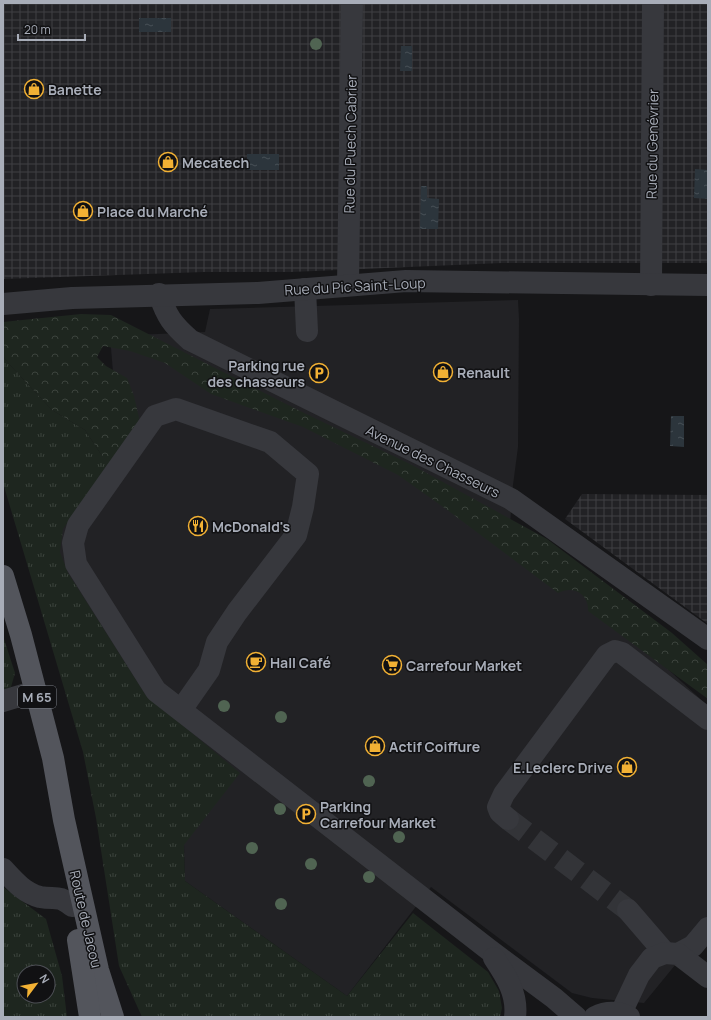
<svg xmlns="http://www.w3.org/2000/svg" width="711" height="1020" viewBox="0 0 711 1020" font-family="Manrope,sans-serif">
  <defs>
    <pattern id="industrial-grid" width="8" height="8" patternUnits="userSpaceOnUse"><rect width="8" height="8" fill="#222225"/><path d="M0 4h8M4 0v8" fill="none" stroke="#3f3f43"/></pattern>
    <pattern id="grass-tufts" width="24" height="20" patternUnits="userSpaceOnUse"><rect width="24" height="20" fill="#1e261f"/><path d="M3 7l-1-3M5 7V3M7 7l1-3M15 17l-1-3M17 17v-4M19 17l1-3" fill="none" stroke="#3c433d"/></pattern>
    <pattern id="forest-crowns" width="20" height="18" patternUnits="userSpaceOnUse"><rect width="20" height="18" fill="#1e261f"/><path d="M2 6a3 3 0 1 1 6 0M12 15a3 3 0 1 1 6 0" fill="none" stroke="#3c433d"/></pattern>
    <pattern id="water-ripples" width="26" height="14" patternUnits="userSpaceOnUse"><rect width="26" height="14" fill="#2c353c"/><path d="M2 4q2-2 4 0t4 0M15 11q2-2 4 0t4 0" fill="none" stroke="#485056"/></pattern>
  </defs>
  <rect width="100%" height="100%" fill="#161618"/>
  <path fill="#222225" d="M 518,300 L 519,319 L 518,447 L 513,485 L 510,524 L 708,706 L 708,925 L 644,1003 L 592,998 L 572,993 L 431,887 L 347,996 L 185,881 L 184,845 L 140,700 L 59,580 L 55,527 L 118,432 L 110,336 L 205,332 L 210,309 Z"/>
  <g fill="url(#industrial-grid)">
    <path d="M 3,3 L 708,3 L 708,263 L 502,263 L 291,272 L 204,272 L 3,279 Z"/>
    <path d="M 582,494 L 708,495 L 708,624 L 565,519 Z"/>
  </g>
  <g fill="url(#grass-tufts)" fill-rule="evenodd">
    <path d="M 3,356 L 9,364 L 52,410 L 85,430 L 108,465 L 63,529 L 60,552 L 68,573 L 145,694 L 240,773 L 184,845 L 185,881 L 347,996 L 413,913 L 488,972 L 499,991 L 502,1008 L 500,1017 L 142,1017 L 119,966 L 96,818 L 83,752 L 3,483 Z"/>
    <path d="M 3,636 L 15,673 L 11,687 L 3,690 Z"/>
    <path d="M 3,887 L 46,919 L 62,976 L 67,1017 L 3,1017 ZM 24,972 L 48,972 L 48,996 L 24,996 Z"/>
  </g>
  <path fill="url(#forest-crowns)" d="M 81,314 L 111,315 L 300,411 L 410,464 L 547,539 L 672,633 L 708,665 L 708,699 L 588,611 C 589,594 573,585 558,593 L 446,509 L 398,475 L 303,427 L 211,394 L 165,363 L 130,351 L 103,346 L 97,357 L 106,366 L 127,378 L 134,396 L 139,418 L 136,432 L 108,465 L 85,430 L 52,410 L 9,364 L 3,356 L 3,322 Z"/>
  <g fill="url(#water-ripples)">
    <rect x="139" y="18" width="32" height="14"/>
    <path d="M 401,46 L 412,46 L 412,71 L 400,71 Z"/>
    <rect x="247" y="154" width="32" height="16"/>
    <path d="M 695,169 L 708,170 L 708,199 L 694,198 Z"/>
    <path d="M 421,186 L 427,186 L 427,198 L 439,199 L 438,229 L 420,229 Z"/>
    <path d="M 671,416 L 684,416 L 684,447 L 670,446 Z"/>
  </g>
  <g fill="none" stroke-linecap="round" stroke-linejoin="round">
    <path stroke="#333438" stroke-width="22" stroke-dasharray="22 11" stroke-linecap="butt" d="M 508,819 L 628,910"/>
    <g stroke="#37383d" stroke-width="22">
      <path d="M 348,285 L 352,3"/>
      <path d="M 651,285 L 653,3"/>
      <path d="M 305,289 L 307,331"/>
      <path d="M 159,294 C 167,317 172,324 190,340 L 511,499 L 708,639"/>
      <path d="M 3,304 L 72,298 L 258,293 L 406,281 L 708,285"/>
      <path d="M 3,701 L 36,691"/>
      <path d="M 181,710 L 209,670 L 217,642 L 237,612 L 296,535 L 303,507 L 308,474 L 270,442 L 176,409 L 155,416 L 78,525 L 73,543 L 76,564 L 156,691 L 488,949 L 554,998 L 576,1017"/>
      <path d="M 508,819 L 500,812 L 498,807 L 504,794 L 607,655 L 615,651 L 622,653 L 708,719"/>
      <path d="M 3,869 C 14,881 24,893 40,897 C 56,900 58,894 72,906"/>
      <path d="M 628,910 L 665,953"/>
      <path d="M 678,954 L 693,946 L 708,928"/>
      <path d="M 494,958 C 506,976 518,994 515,1017"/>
      <path d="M 621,1013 L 639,975 L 652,958 L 665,953 L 678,954 L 708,977"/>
      <path d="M 595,1017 C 607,1011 617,1011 629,1017"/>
    </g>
    <g stroke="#53555c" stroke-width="22">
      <path d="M 3,576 L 21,635 L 53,758 L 64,820 L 98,970 L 113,1017"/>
      <path d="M 78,940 L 90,1017"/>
    </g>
  </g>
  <g fill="#506452">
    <circle cx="316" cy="44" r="6"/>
    <circle cx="224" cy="706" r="6"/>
    <circle cx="281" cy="717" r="6"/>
    <circle cx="369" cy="781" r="6"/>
    <circle cx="280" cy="809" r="6"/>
    <circle cx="399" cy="837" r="6"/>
    <circle cx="252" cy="848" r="6"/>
    <circle cx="311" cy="864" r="6"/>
    <circle cx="369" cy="877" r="6"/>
    <circle cx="281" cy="904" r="6"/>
  </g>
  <defs>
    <g id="shop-ring" transform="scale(1)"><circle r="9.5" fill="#111113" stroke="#f2b134" stroke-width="1.5"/><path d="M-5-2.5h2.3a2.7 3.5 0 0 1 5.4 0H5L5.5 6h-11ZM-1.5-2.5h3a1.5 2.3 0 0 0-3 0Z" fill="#f2b134"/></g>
    <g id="parking-ring" transform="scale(1)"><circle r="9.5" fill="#111113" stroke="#f2b134" stroke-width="1.5"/><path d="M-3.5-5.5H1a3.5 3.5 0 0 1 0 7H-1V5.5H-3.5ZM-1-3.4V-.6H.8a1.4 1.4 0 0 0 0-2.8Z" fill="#f2b134"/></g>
    <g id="restaurant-ring" transform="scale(1)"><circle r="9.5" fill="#111113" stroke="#f2b134" stroke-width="1.5"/><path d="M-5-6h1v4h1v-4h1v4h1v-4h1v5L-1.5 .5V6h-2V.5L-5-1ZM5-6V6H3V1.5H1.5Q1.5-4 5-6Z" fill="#f2b134"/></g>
    <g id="cafe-ring" transform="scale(1)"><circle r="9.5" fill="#111113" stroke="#f2b134" stroke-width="1.5"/><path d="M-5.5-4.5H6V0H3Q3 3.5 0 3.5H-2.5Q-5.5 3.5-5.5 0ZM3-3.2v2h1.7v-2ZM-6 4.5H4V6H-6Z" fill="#f2b134"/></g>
    <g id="supermarket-ring" transform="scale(1)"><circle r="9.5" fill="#111113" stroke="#f2b134" stroke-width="1.5"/><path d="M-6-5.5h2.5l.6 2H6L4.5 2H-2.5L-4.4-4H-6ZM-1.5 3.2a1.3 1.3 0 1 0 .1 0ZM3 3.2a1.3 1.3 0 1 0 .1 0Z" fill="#f2b134"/></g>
  </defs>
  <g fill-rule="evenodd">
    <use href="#shop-ring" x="34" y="89"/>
    <use href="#shop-ring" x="168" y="162"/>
    <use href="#shop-ring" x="83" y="211"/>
    <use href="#shop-ring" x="443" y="372"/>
    <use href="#parking-ring" x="319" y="373"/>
    <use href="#restaurant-ring" x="198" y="526"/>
    <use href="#cafe-ring" x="256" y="662"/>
    <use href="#supermarket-ring" x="392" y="665"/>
    <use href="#shop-ring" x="375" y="746"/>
    <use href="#shop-ring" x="627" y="767"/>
    <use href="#parking-ring" x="306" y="814"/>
  </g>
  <g text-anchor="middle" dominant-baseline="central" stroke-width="3" stroke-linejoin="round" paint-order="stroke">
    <rect fill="#111113" stroke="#7b7e86" stroke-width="1" x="18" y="686" width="38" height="22" rx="3"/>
    <g font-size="13" font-weight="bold" fill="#a8adb8">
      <text x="37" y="697">M 65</text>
    </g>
    <g font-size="14" font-weight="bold" fill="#a8adb8" stroke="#111113" text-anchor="start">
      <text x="48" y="89">Banette</text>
      <text x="182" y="162">Mecatech</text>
      <text x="97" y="211">Place du Marché</text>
      <text x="305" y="365" text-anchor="end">Parking rue<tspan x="305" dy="16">des chasseurs</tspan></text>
      <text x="457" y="372">Renault</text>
      <text x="212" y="526">McDonald's</text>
      <text x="270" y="662">Hall Café</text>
      <text x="406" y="665">Carrefour Market</text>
      <text x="389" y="746">Actif Coiffure</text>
      <text x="613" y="767" text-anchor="end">E.Leclerc Drive</text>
      <text x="320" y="806">Parking<tspan x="320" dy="16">Carrefour Market</tspan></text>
    </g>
    <g font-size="14" fill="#a8adb8" stroke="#111113">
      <text transform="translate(350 144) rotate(-89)">Rue du Puech Cabrier</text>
      <text transform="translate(652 144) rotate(-89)">Rue du Genévrier</text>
      <text transform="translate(355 286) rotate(-3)">Rue du Pic Saint-Loup</text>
      <text transform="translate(433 461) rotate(26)">Avenue des Chasseurs</text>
      <text transform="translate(86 919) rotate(77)">Route de Jacou</text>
    </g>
  </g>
  <rect width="711" height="1020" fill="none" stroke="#a8adb8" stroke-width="8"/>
  <g transform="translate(36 984) rotate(58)"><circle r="19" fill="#111113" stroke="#4d4f55"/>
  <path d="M0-3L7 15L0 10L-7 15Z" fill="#f2b134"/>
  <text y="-6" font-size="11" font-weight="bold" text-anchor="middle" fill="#a8adb8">N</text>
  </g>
  <path d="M18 34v6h67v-6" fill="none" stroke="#a8adb8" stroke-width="2"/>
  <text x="24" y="34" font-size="12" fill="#a8adb8" stroke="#111113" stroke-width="3" paint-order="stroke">20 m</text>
</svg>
